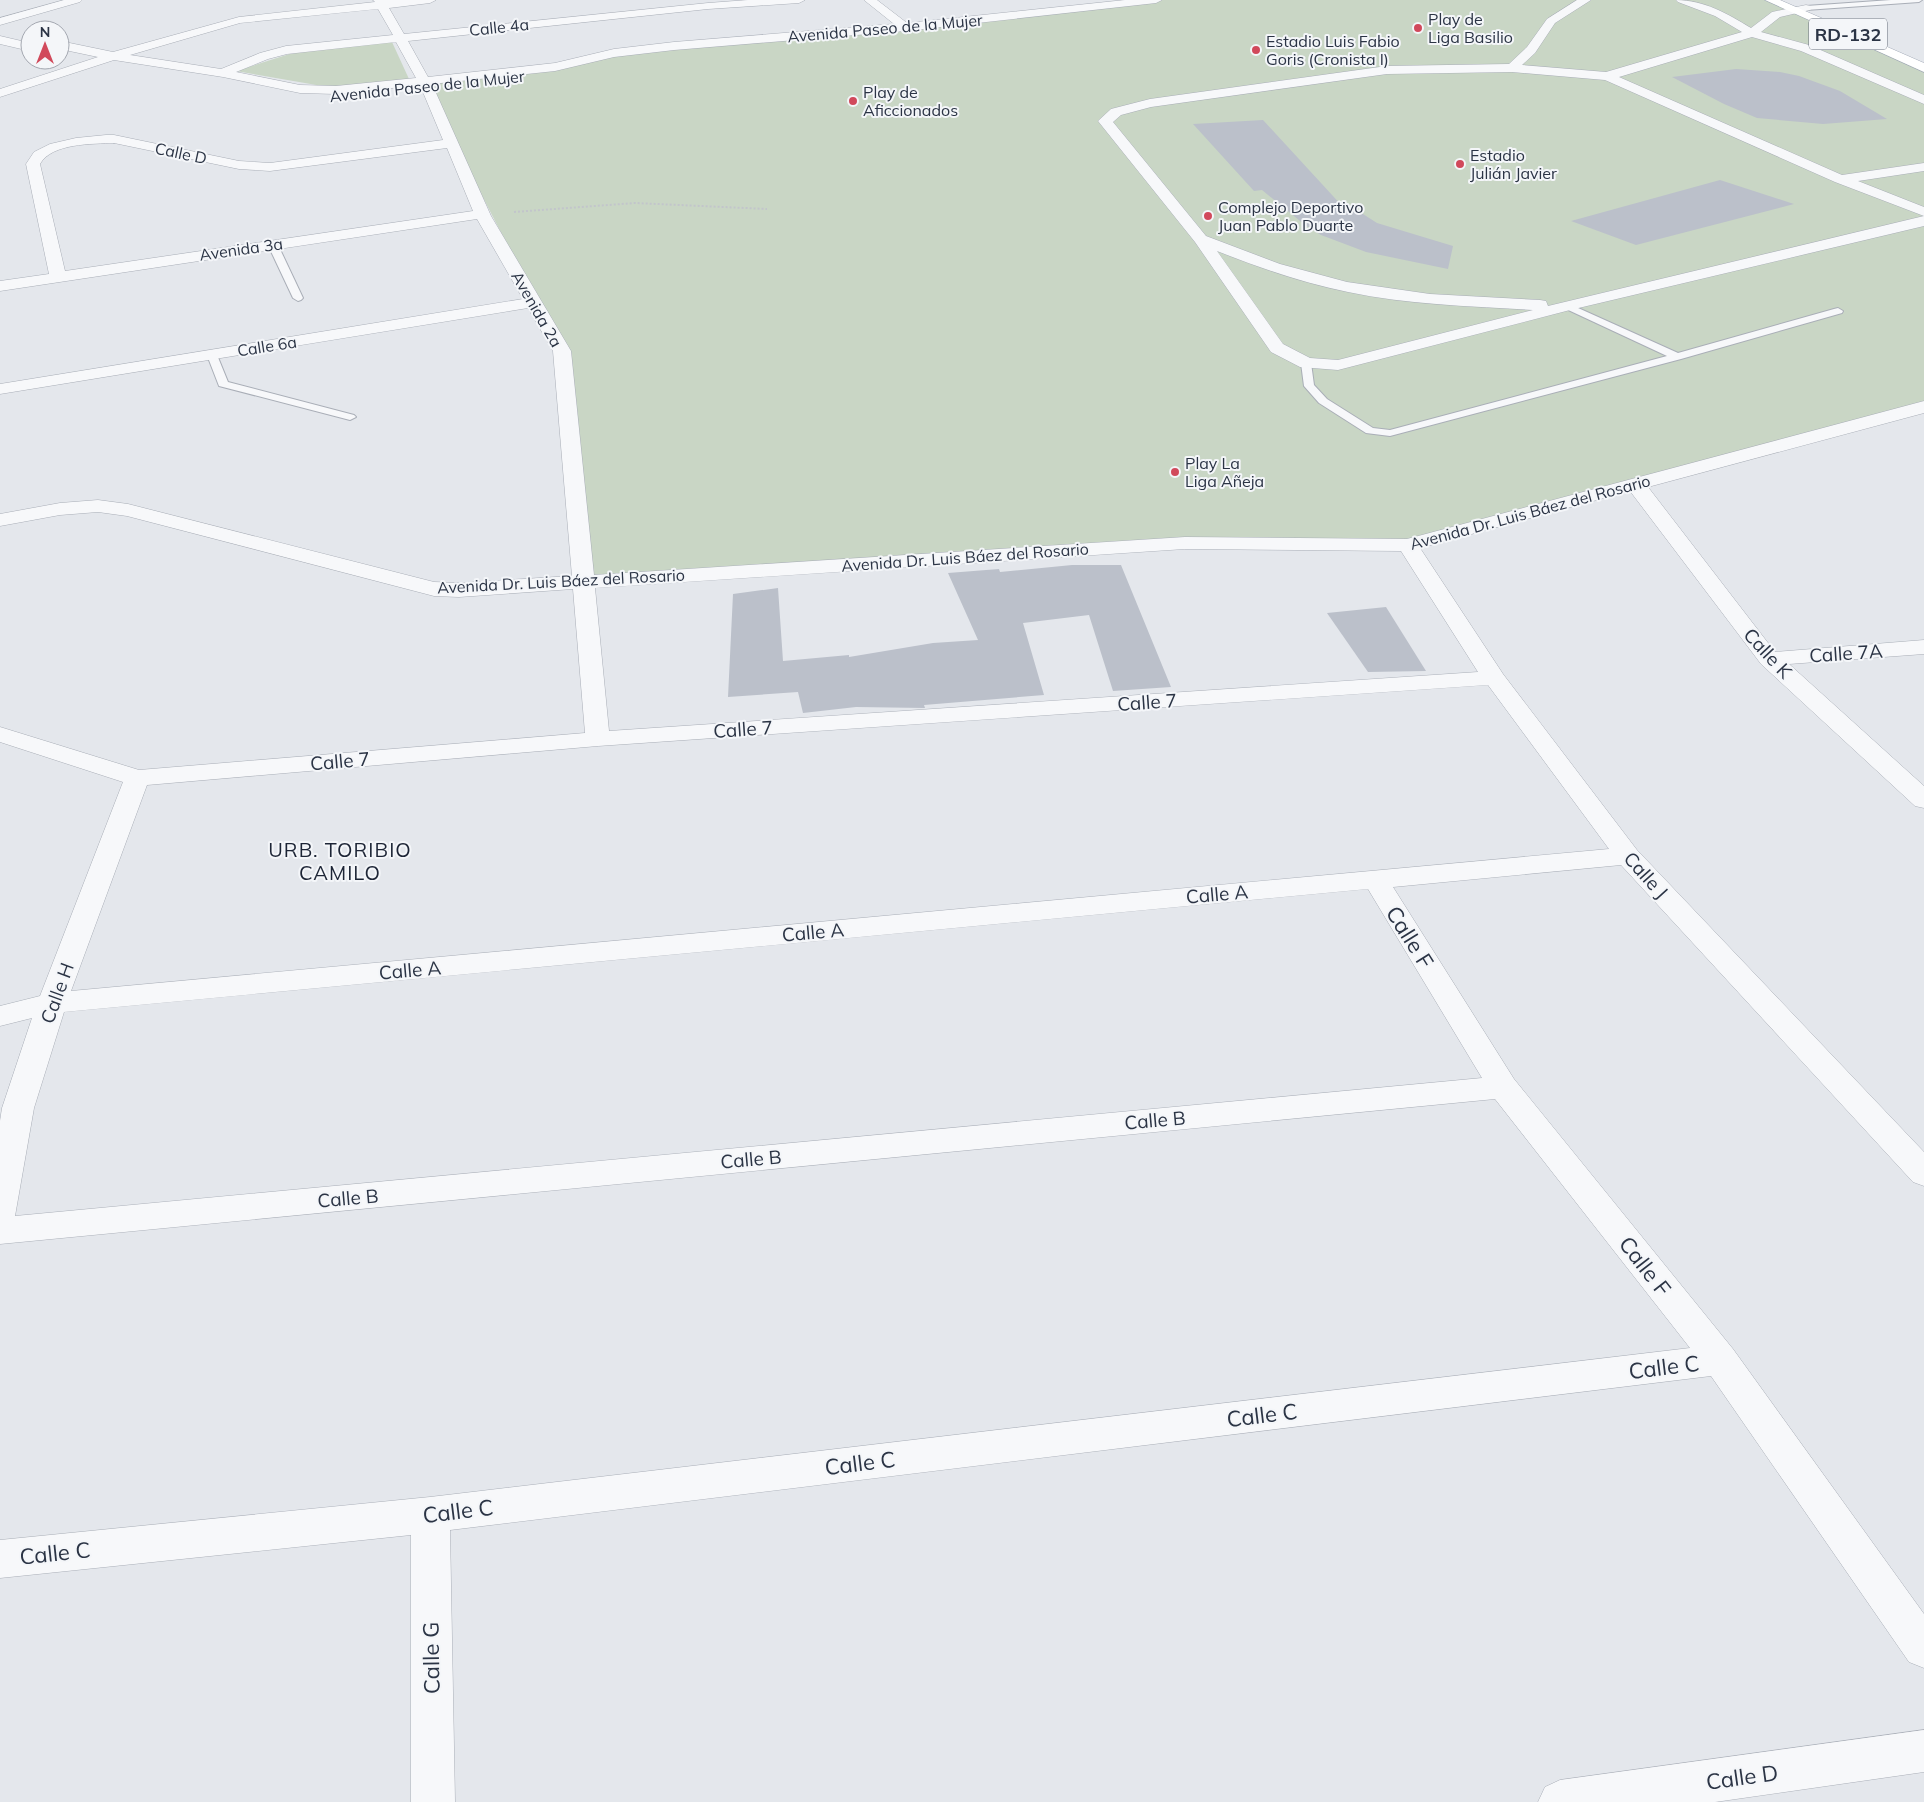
<svg xmlns="http://www.w3.org/2000/svg" width="1924" height="1802" viewBox="0 0 1924 1802" font-family="Mulish,sans-serif">
  <rect width="100%" height="100%" fill="#e4e7ec"/>
  <g fill="#c9d6c5">
    <path d="M 1154,0 L 1770,0 L 1924,68 L 1924,406 L 1407,545 L 1185,543 L 583,581 L 562,351 L 423,81 L 555,67 L 614,53 Z"/>
    <path d="M 392,42 L 409,79 L 328,87 L 236,71 L 299,51 Z"/>
  </g>
  <g fill="#bbc0ca">
    <path d="M 1736,69 L 1780,72 L 1799,76 L 1840,91 L 1887,119 L 1823,124 L 1757,118 L 1724,104 L 1672,77 Z"/>
    <path d="M 1263,120 L 1344,208 L 1352,207 L 1377,223 L 1453,246 L 1448,269 L 1366,252 L 1321,235 L 1305,225 L 1262,190 L 1254,191 L 1193,124 Z"/>
    <path d="M 1720,180 L 1794,204 L 1636,245 L 1571,221 Z"/>
    <path d="M 1072,565 L 1121,565 L 1171,687 L 1113,691 L 1089,615 L 1023,623 L 1044,695 L 924,705 L 925,708 L 856,707 L 803,713 L 798,692 L 728,697 L 733,594 L 778,588 L 783,661 L 849,655 L 849,657 L 933,643 L 978,640 L 948,573 L 999,569 L 1000,572 Z"/>
    <path d="M 1386,607 L 1426,671 L 1368,672 L 1327,613 Z"/>
  </g>
  <g fill="none" stroke-linecap="round" stroke-linejoin="round">
    <g stroke="#a9aeb7" stroke-width="2">
      <g id="service">
        <path d="M 1891,0 L 1922,0 L 1919,2 L 1806,10 L 1803,8 L 1806,6 Z"/>
        <path d="M 273,242 L 278,245 L 303,298 L 301,300 L 298,301 L 293,298 L 268,245 Z"/>
        <path d="M 1567,303 L 1678,353 L 1834,309 L 1838,308 L 1843,311 L 1842,313 L 1681,359 L 1390,436 L 1366,433 L 1319,403 L 1304,386 L 1301,363 L 1306,360 L 1311,363 L 1314,385 L 1327,399 L 1373,428 L 1390,430 L 1667,356 L 1564,308 L 1564,304 Z"/>
        <path d="M 212,352 L 217,355 L 228,382 L 354,415 L 356,417 L 350,420 L 219,386 L 207,355 Z"/>
      </g>
    </g>
    <g stroke="#a9aeb7" stroke-width="1">
      <g id="minor">
        <path d="M 64,0 L 82,0 L 80,2 L 0,25 L 0,18 Z"/>
        <path d="M 373,0 L 436,0 L 430,3 L 389,8 L 404,34 L 708,3 L 748,0 L 805,0 L 799,3 L 708,9 L 408,41 L 428,77 L 555,63 L 614,49 L 674,42 L 894,24 L 864,0 L 877,0 L 907,23 L 1125,0 L 1162,0 L 1156,3 L 905,31 L 674,50 L 614,57 L 555,71 L 432,84 L 491,216 L 571,351 L 594,575 L 1185,537 L 1407,539 L 1924,401 L 1924,413 L 1648,487 L 1775,652 L 1924,640 L 1924,654 L 1789,664 L 1924,786 L 1924,808 L 1915,806 L 1761,664 L 1630,491 L 1420,548 L 1503,674 L 1637,850 L 1924,1152 L 1924,1186 L 1913,1182 L 1621,865 L 1393,887 L 1514,1079 L 1733,1349 L 1924,1614 L 1924,1668 L 1909,1662 L 1711,1376 L 450,1530 L 455,1802 L 411,1802 L 411,1535 L 0,1578 L 0,1540 L 430,1497 L 1690,1348 L 1495,1099 L 0,1244 L 0,1121 L 2,1108 L 32,1018 L 0,1026 L 0,1006 L 40,996 L 123,782 L 0,742 L 0,727 L 139,770 L 585,733 L 573,589 L 459,597 L 434,596 L 127,516 L 98,512 L 60,515 L 0,526 L 0,514 L 60,503 L 98,500 L 128,504 L 434,582 L 459,583 L 572,576 L 553,351 L 528,308 L 0,394 L 0,384 L 523,299 L 477,219 L 0,291 L 0,281 L 49,274 L 26,164 L 34,152 L 50,144 L 76,138 L 106,135 L 114,135 L 239,161 L 270,163 L 443,140 L 420,85 L 336,94 L 300,93 L 223,77 L 114,60 L 0,97 L 0,89 L 98,57 L 60,49 L 60,41 L 113,52 L 239,17 L 375,2 ZM 378,9 L 393,35 L 286,46 L 260,53 L 221,69 L 130,55 L 240,23 ZM 396,42 L 416,78 L 336,86 L 300,85 L 236,72 L 268,59 L 287,54 ZM 114,143 L 239,169 L 270,171 L 447,148 L 473,211 L 65,271 L 40,164 C 52,143 92,144 114,143 ZM 1185,549 L 1401,551 L 1478,672 L 609,731 L 595,588 ZM 1488,685 L 1609,849 L 71,991 L 147,785 L 598,746 ZM 1368,889 L 1482,1078 L 15,1216 L 34,1108 L 64,1012 Z"/>
        <path d="M 1577,0 L 1591,0 L 1555,23 L 1535,53 L 1522,65 L 1606,72 L 1742,32 L 1715,16 L 1678,2 L 1676,0 C 1704,0 1728,14 1751,28 L 1772,12 L 1806,5 L 1810,6 L 1812,8 L 1810,10 L 1780,17 L 1761,32 L 1809,45 L 1924,95 L 1924,104 L 1801,51 L 1752,37 L 1619,77 L 1842,175 L 1924,163 L 1924,171 L 1858,181 L 1924,207 L 1924,226 L 1570,310 L 1338,370 L 1300,367 L 1271,352 L 1195,242 L 1098,121 L 1111,109 L 1150,99 L 1387,66 L 1509,64 L 1527,47 L 1547,19 ZM 1512,72 L 1605,80 L 1835,182 L 1924,216 L 1548,306 L 1546,301 L 1540,300 L 1430,294 L 1347,282 L 1280,264 L 1206,236 L 1113,122 L 1121,115 L 1151,107 L 1387,74 ZM 1217,251 C 1260,268 1303,283 1348,292 C 1409,305 1471,306 1533,310 L 1338,360 L 1310,358 L 1283,344 Z"/>
        <path d="M 0,36 L 30,43 L 30,51 L 0,44 Z"/>
        <path d="M 1924,1730 L 1924,1772 L 1715,1802 L 1538,1802 L 1545,1787 L 1560,1780 Z"/>
      </g>
    </g>
    <g stroke="#a3abb8" stroke-width="1">
      <path id="primary" d="M 1765,0 L 1780,0 L 1924,63 L 1924,72 Z"/>
    </g>
    <path stroke="#c2c5cb" stroke-width="2" stroke-dasharray="2 2" stroke-linecap="butt" d="M 514,212 L 635,203 L 767,209"/>
    <use href="#service" fill="#f7f8fa" fill-rule="evenodd"/>
    <use href="#minor" fill="#f7f8fa" fill-rule="evenodd"/>
    <use href="#primary" fill="#fff" fill-rule="evenodd"/>
  </g>
  <g fill="#d1495b" stroke="#f4f6f9" stroke-width="2">
    <circle cx="1418" cy="28" r="5"/>
    <circle cx="1256" cy="50" r="5"/>
    <circle cx="853" cy="101" r="5"/>
    <circle cx="1460" cy="164" r="5"/>
    <circle cx="1208" cy="216" r="5"/>
    <circle cx="1175" cy="472" r="5"/>
  </g>
  <g text-anchor="middle" dominant-baseline="central" stroke-width="4" stroke-linejoin="round" paint-order="stroke">
    <g font-size="16" fill="#2b3445" stroke="#f4f6f9" text-anchor="start">
      <text x="1428" y="19">Play de<tspan x="1428" dy="18">Liga Basilio</tspan></text>
      <text x="1266" y="41">Estadio Luis Fabio<tspan x="1266" dy="18">Goris (Cronista I)</tspan></text>
      <text x="863" y="92">Play de<tspan x="863" dy="18">Aficcionados</tspan></text>
      <text x="1470" y="155">Estadio<tspan x="1470" dy="18">Julián Javier</tspan></text>
      <text x="1218" y="207">Complejo Deportivo<tspan x="1218" dy="18">Juan Pablo Duarte</tspan></text>
      <text x="1185" y="463">Play La<tspan x="1185" dy="18">Liga Añeja</tspan></text>
    </g>
    <g font-size="16" fill="#2b3445" stroke="#f4f6f9">
      <text transform="translate(499 27) rotate(-6)">Calle 4a</text>
      <text transform="translate(885 28) rotate(-5)">Avenida Paseo de la Mujer</text>
      <text transform="translate(427 86) rotate(-6)">Avenida Paseo de la Mujer</text>
      <text transform="translate(181 153) rotate(12)">Calle D</text>
      <text transform="translate(241 249) rotate(-8)">Avenida 3a</text>
      <text transform="translate(537 309) rotate(60)">Avenida 2a</text>
      <text transform="translate(267 346) rotate(-9)">Calle 6a</text>
      <text transform="translate(1530 512) rotate(-15)">Avenida Dr. Luis Báez del Rosario</text>
      <text transform="translate(965 557) rotate(-4)">Avenida Dr. Luis Báez del Rosario</text>
      <text transform="translate(561 581) rotate(-3)">Avenida Dr. Luis Báez del Rosario</text>
    </g>
    <rect fill="#f4f6f9" stroke="#676e7b" stroke-width="1" x="1809" y="18.5" width="78" height="31" rx="4"/>
    <g font-size="18" font-weight="bold" fill="#2b3445">
      <text x="1848" y="34">RD-132</text>
    </g>
    <g font-size="19" fill="#2b3445" stroke="#f4f6f9">
      <text transform="translate(1768 653) rotate(47)">Calle K</text>
      <text transform="translate(1846 653) rotate(-4)">Calle 7A</text>
      <text transform="translate(1147 702) rotate(-4)">Calle 7</text>
      <text transform="translate(743 729) rotate(-4)">Calle 7</text>
      <text transform="translate(340 761) rotate(-5)">Calle 7</text>
      <text transform="translate(1646 875) rotate(48)">Calle J</text>
      <text transform="translate(1217 894) rotate(-5)">Calle A</text>
      <text transform="translate(813 932) rotate(-5)">Calle A</text>
      <text transform="translate(410 970) rotate(-5)">Calle A</text>
      <text transform="translate(57 993) rotate(-70)">Calle H</text>
      <text transform="translate(1155 1120) rotate(-5)">Calle B</text>
      <text transform="translate(751 1159) rotate(-5)">Calle B</text>
      <text transform="translate(348 1198) rotate(-5)">Calle B</text>
    </g>
    <g font-size="20" letter-spacing="1" fill="#1d2536" stroke="#f4f6f9">
      <text x="340" y="849">URB. TORIBIO<tspan x="340" dy="23">CAMILO</tspan></text>
    </g>
    <g font-size="22" fill="#2b3445" stroke="#f4f6f9">
      <text transform="translate(1410 937) rotate(58)">Calle F</text>
      <text transform="translate(1645 1266) rotate(52)">Calle F</text>
      <text transform="translate(1664 1367) rotate(-7)">Calle C</text>
      <text transform="translate(1262 1415) rotate(-7)">Calle C</text>
      <text transform="translate(860 1463) rotate(-7)">Calle C</text>
      <text transform="translate(458 1511) rotate(-7)">Calle C</text>
      <text transform="translate(55 1553) rotate(-6)">Calle C</text>
      <text transform="translate(431 1658) rotate(-91)">Calle G</text>
      <text transform="translate(1742 1777) rotate(-8)">Calle D</text>
    </g>
  </g>
  <g transform="translate(45 45)"><circle r="24" fill="#f4f6f9" stroke="#a4a8b1"/>
  <path d="M0-4L9 19L0 12L-9 19Z" fill="#d1495b"/>
  <text y="-8" font-size="14" font-weight="bold" text-anchor="middle" fill="#2b3445">N</text>
  </g>
</svg>
